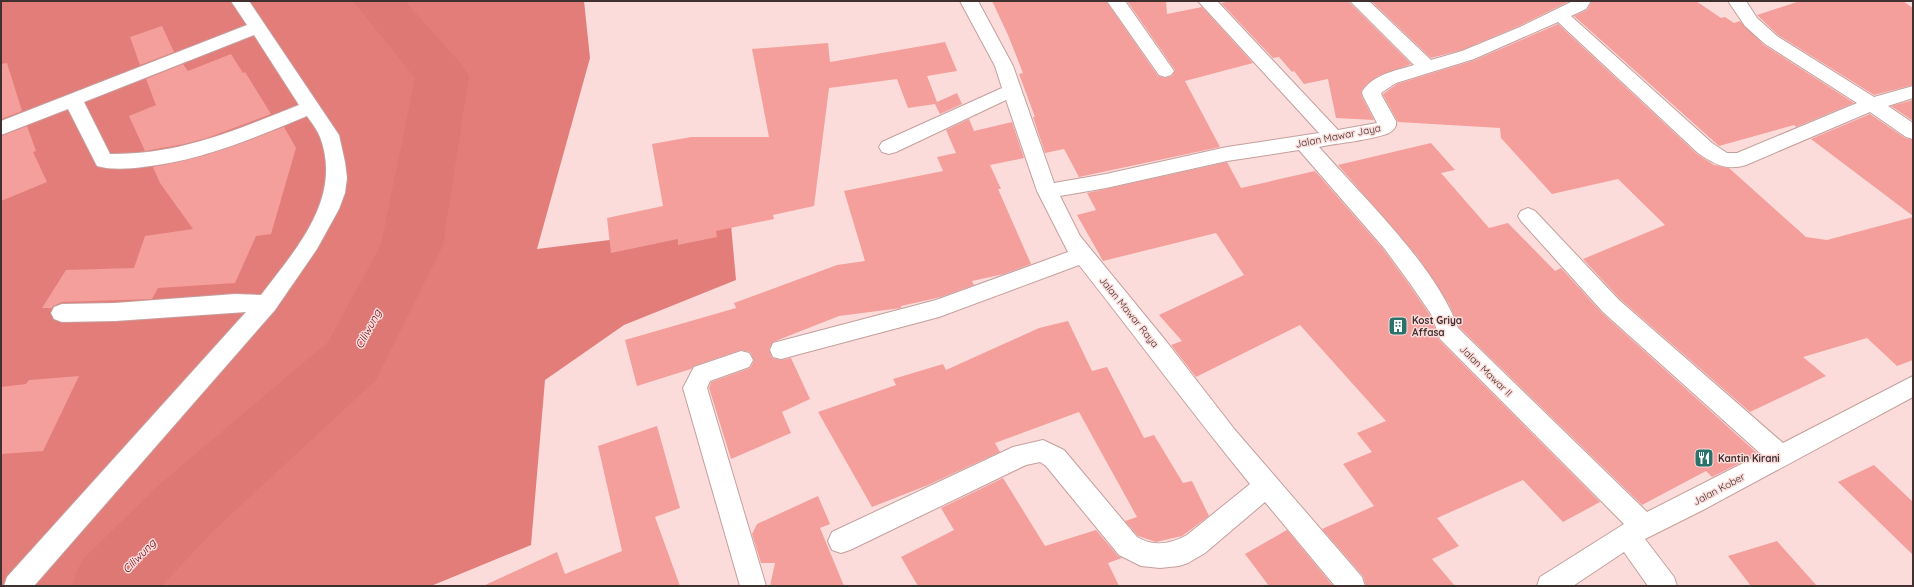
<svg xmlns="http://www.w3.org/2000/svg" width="1914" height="587" viewBox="0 0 1914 587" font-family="Quicksand,sans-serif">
  <rect width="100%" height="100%" fill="#fbdcda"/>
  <path fill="#e37d7a" d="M 1,1 L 584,1 L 590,58 L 537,249 L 731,225 L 736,280 L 624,325 L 545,380 L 531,545 L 431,586 L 1,586 Z"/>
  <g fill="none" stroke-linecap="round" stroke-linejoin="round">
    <path fill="#dd7875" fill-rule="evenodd" d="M 353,1 L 405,1 L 461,64 L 469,76 L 443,245 L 376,380 L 212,532 L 162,586 L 71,586 L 82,560 L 160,484 L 328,342 L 381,245 L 415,78 Z"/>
  </g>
  <g fill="#f49f9b">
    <path d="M 992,1 L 1106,1 L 1158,76 L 1165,78 L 1172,76 L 1175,70 L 1127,1 L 1166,1 L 1167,14 L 1202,7 L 1253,63 L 1185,81 L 1220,147 L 1079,177 L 1064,149 L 1045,153 L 1033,117 L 1035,117 L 1019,74 L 1023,73 L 1008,35 Z"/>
    <path d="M 1233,1 L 1348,1 L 1411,64 L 1378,76 L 1366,85 L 1361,91 L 1362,97 L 1374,120 L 1336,118 L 1328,79 L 1304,84 L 1294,71 L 1292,72 L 1279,57 L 1273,58 L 1221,3 Z"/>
    <path d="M 1371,1 L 1570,1 L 1519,26 L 1462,50 L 1431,58 Z"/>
    <path d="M 1592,1 L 1696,1 L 1721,18 L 1725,17 L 1734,23 L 1740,21 L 1764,45 L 1854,103 L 1796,127 L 1794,125 L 1719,146 L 1574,16 L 1587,10 Z"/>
    <path d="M 1800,1 L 1903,1 L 1913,8 L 1913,85 L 1874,95 L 1778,35 L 1757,15 Z"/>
    <path d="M 1558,24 L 1697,154 L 1714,165 L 1729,168 L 1806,237 L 1827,240 L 1913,217 L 1913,360 L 1897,366 L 1867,338 L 1803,357 L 1826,376 L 1750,412 L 1620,299 L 1583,259 L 1665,225 L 1618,179 L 1552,194 L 1501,138 L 1500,128 L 1398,122 L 1383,95 L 1383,94 L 1397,84 L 1475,60 Z"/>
    <path d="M 162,26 L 174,52 L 140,65 L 130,37 Z"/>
    <path d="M 945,42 L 957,71 L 927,76 L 937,102 L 957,93 L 962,104 L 940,114 L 935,104 L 908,108 L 897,79 L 829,88 L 814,206 L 773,215 L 774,219 L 716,231 L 717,237 L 678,245 L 678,239 L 611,253 L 607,218 L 663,206 L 652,144 L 691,137 L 769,137 L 752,49 L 828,43 L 830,62 Z"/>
    <path d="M 231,54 L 243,73 L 245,72 L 271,114 L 207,138 L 184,144 L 145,151 L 129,116 L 156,105 L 146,79 L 183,64 L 188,71 Z"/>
    <path d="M 7,63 L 22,111 L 1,119 L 1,64 Z"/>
    <path d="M 1913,100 L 1913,121 L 1891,106 Z"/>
    <path d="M 1870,114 L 1905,138 L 1913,140 L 1913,216 L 1811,139 Z"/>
    <path d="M 969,119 L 974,131 L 1012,122 L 1024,158 L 990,165 L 1001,189 L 998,189 L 1031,264 L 1004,274 L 972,281 L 974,285 L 941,297 L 901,306 L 901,308 L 839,316 L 773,342 L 769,349 L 772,358 L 781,360 L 791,358 L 810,399 L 782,412 L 791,433 L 731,459 L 709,388 L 711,382 L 750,368 L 754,361 L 750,352 L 741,350 L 694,366 L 691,369 L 637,386 L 625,340 L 736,308 L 734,303 L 837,265 L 865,261 L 844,191 L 943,171 L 937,157 L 956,153 L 946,130 Z"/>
    <path d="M 27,126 L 36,151 L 33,152 L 47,182 L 1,201 L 1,136 Z"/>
    <path d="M 284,127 L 296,148 L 271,234 L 256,236 L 235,283 L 158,288 L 152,299 L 62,302 L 53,306 L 52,308 L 42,308 L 66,270 L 134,268 L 145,236 L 193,229 L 160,183 L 153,167 L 206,155 Z"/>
    <path d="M 1431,143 L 1455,170 L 1441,173 L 1489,228 L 1508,223 L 1555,271 L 1561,268 L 1602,313 L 1758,454 L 1712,477 L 1706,471 L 1642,505 L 1459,327 L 1449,304 L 1417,256 L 1338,165 Z"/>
    <path d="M 1227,162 L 1241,188 L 1315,171 L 1383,249 L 1408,283 L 1430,315 L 1439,340 L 1600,502 L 1563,522 L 1523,480 L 1437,518 L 1459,546 L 1432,559 L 1455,586 L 1366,586 L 1363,576 L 1322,529 L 1374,506 L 1343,464 L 1372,452 L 1357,433 L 1386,421 L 1300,325 L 1196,377 L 1171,345 L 1182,341 L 1159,315 L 1244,275 L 1216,233 L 1103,261 L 1077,215 L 1096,210 L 1087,193 Z"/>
    <path d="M 1068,321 L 1092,371 L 1107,367 L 1144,438 L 1154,435 L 1183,483 L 1192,481 L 1209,516 L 1182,536 L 1156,542 L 1138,536 L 1125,521 L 1137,517 L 1079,412 L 995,443 L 1000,452 L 928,485 L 872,507 L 818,412 L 896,385 L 893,379 L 943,364 L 946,370 L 1039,328 Z"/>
    <path d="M 79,376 L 43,451 L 1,454 L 1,387 L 26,384 L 29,380 Z"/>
    <path d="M 657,426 L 680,508 L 655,517 L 680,586 L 483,586 L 557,552 L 565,574 L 622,551 L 598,446 Z"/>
    <path d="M 1874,465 L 1913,502 L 1913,555 L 1838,482 Z"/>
    <path d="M 1003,478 L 1045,546 L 1096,530 L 1118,556 L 1122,558 L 1108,563 L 1119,586 L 918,586 L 901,557 L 954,530 L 941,508 Z"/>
    <path d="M 818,496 L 830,524 L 820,528 L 844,586 L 770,586 L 775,563 L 761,563 L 752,534 L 757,524 Z"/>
    <path d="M 1287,530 L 1333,586 L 1269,586 L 1245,554 Z"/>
    <path d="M 1777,541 L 1817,586 L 1751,586 L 1728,556 Z"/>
  </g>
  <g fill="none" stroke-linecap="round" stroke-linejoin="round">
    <g stroke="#c49f9d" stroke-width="2">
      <g id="minor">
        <path d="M 231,1 L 249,1 L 339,135 L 345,162 L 347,178 L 345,193 L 339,209 L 317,249 L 275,310 L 34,586 L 4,586 L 7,577 L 246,312 L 115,321 L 62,322 L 54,319 L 51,313 L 54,307 L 62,304 L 115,303 L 235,294 L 261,295 C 296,249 343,198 320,137 C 317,129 311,122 307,116 C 254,138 200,161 143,167 C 128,169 111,170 97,166 L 68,109 L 1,135 L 1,121 L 247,25 ZM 254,35 L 299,105 C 236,130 180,155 110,154 L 84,102 Z"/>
        <path d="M 960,1 L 978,1 L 1013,66 L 1054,183 L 1106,174 L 1227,147 L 1319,133 L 1198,1 L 1217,1 L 1338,130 L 1377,123 L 1363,96 L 1362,92 C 1373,74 1395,71 1414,65 L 1350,1 L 1369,1 L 1431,60 L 1462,51 L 1520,27 L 1573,1 L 1591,1 L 1586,9 L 1571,16 L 1712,143 L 1727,153 L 1737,153 L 1857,103 L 1765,44 L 1745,26 L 1728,1 L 1746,1 L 1757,18 L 1777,36 L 1874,97 L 1913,86 L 1913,98 L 1888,106 L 1913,123 L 1913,139 L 1906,137 L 1870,112 L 1746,165 C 1726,171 1714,164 1698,153 L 1558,22 L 1474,59 L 1396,83 L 1381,93 L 1382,96 L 1396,121 C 1397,126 1394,130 1389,133 C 1373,140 1337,143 1319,147 C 1362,196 1437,267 1458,328 L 1647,512 L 1761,454 L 1603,312 L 1521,221 L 1518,216 L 1521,211 L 1528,208 L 1535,211 L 1619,300 L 1783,443 L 1913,376 L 1913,397 L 1703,510 L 1645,539 L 1674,577 L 1677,586 L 1648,586 L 1624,552 L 1573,586 L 1537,586 L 1540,577 L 1624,524 L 1440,339 L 1431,314 L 1409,282 L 1384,248 L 1299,150 L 1227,161 L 1106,188 L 1060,196 L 1080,236 L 1166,341 L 1235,430 L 1362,577 L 1365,586 L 1335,586 L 1265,502 L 1205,553 L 1188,563 L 1179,566 L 1160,568 L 1141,566 L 1119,555 L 1046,466 L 1040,462 L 1026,465 L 850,550 L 841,553 L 832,550 L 828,541 L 832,532 L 1013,447 L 1043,440 L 1064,450 L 1137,537 C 1153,547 1171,544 1187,535 L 1250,484 C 1191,412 1136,337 1079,265 L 939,317 L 781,359 L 773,357 L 770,350 L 773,343 L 936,300 L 1068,252 L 1037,191 L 1006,100 L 896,152 L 889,154 L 882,152 L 879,147 L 882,142 L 1002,88 L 995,66 Z"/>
        <path d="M 1107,1 L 1125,1 L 1174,71 L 1171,75 L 1165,77 L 1159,75 Z"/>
        <path d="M 741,351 L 749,353 L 753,360 L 749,367 L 710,381 L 707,388 L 766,586 L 740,586 L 683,388 L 694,367 Z"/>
      </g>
    </g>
    <use href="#minor" fill="#fff" fill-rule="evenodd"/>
  </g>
  <defs>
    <g id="building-square" transform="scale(1)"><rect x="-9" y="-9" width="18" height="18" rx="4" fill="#2a726c" stroke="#fbdcda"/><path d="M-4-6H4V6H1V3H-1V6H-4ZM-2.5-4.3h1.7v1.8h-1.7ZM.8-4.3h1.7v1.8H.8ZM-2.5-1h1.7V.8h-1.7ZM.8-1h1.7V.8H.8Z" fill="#fff"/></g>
    <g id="restaurant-square" transform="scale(1)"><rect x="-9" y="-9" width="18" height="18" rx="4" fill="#2a726c" stroke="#fbdcda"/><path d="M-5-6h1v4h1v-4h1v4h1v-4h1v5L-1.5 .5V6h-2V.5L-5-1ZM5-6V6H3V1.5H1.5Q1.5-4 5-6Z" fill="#fff"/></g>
  </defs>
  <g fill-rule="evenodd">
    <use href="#building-square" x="1398" y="326"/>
    <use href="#restaurant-square" x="1704" y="458"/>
  </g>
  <g text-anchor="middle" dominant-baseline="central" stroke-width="3" stroke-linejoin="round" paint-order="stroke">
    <g font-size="10" fill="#3f3130" stroke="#fbdcda">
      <text transform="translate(1338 136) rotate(-11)">Jalan Mawar Jaya</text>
      <text transform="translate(1129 312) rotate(51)">Jalan Mawar Raya</text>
      <text transform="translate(1486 371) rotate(44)">Jalan Mawar II</text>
      <text transform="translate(1719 489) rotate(-28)">Jalan Kober</text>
    </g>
    <g font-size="10" font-weight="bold" fill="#3f3130" stroke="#fbdcda" text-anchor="start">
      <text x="1412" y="320">Kost Griya<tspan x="1412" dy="12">Affasa</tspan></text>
      <text x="1718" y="458">Kantin Kirani</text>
    </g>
    <g font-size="11" font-style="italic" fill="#640311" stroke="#fbdcda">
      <text transform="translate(368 329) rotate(-62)">Ciliwung</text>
      <text transform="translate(139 556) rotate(-46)">Ciliwung</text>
    </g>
  </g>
  <rect width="1914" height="587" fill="none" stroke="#3f3130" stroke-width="4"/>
</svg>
